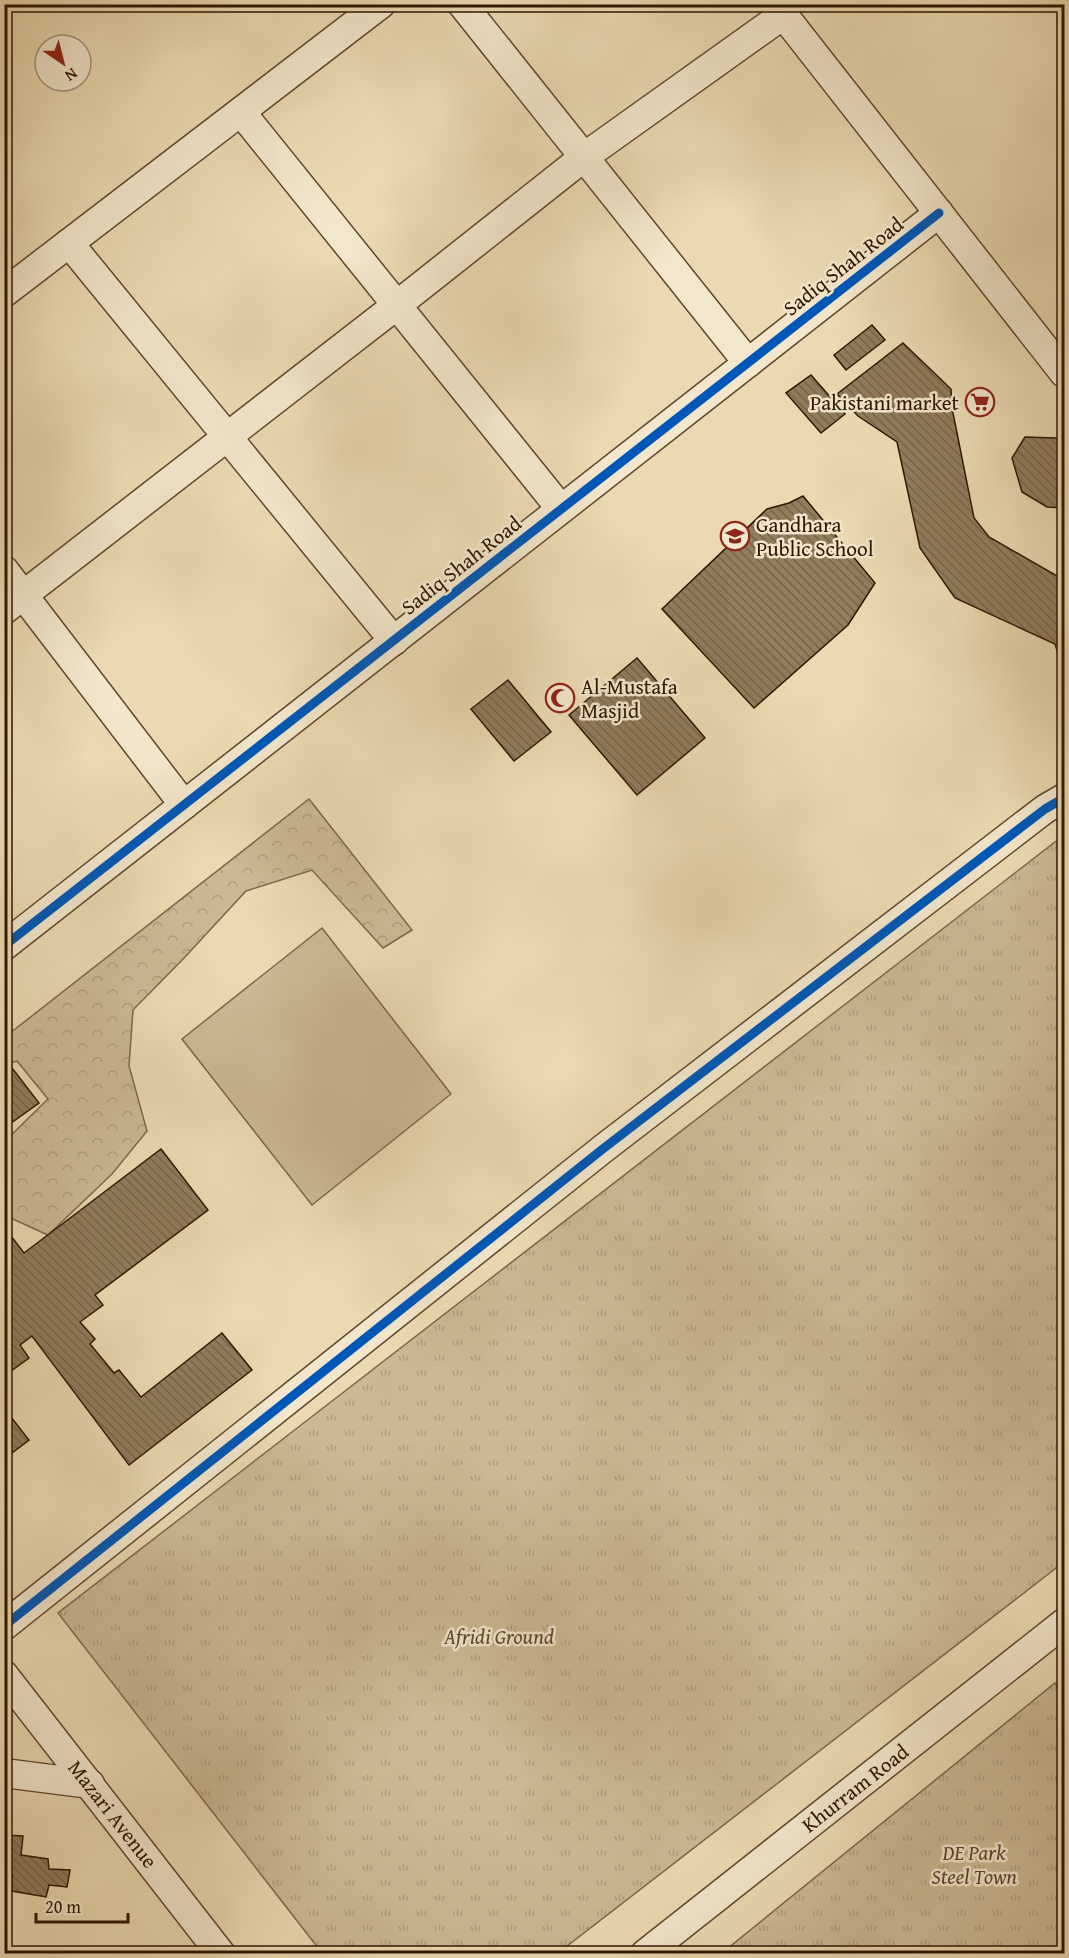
<svg xmlns="http://www.w3.org/2000/svg" width="1069" height="1958" viewBox="0 0 1069 1958" font-family="'Gentium Book Plus',serif">
  <defs>
    <pattern id="forest-crowns" width="20" height="18" patternUnits="userSpaceOnUse" patternTransform="scale(1.5)"><rect width="20" height="18" fill="#cbb993"/><path d="M2 6a3 3 0 1 1 6 0M12 15a3 3 0 1 1 6 0" fill="none" stroke="#af9e7d"/></pattern>
    <pattern id="park-tufts" width="24" height="20" patternUnits="userSpaceOnUse" patternTransform="scale(1.5)"><rect width="24" height="20" fill="#cbb993"/><path d="M3 7l-1-3M5 7V3M7 7l1-3M15 17l-1-3M17 17v-4M19 17l1-3" fill="none" stroke="#af9e7d"/></pattern>
    <pattern id="building-back-hatch" width="6" height="6" patternUnits="userSpaceOnUse" patternTransform="scale(1.5)"><rect width="6" height="6" fill="#917c5c"/><path d="M-1 5l2 2M0 0l6 6M5-1l2 2" fill="none" stroke="#77654a"/></pattern>
  </defs>
  <rect width="100%" height="100%" fill="#ebdab1"/>
  <filter id="stains"><feTurbulence type="fractalNoise" baseFrequency=".00333" numOctaves="4"/><feColorMatrix values="0 0 0 0 .2 0 0 0 0 .09 0 0 0 0 .02 0 0 0 .5 -.17"/></filter>
  <radialGradient id="worn" r=".72"><stop offset=".6" stop-color="#630" stop-opacity="0"/><stop offset="1" stop-color="#630" stop-opacity=".3"/></radialGradient>
  <path fill="#cbb993" stroke="#7e684a" stroke-width="1.5" d="M 322,928 L 451,1094 L 312,1205 L 182,1039 Z"/>
  <path fill="url(#forest-crowns)" stroke="#7e684a" stroke-width="1.5" d="M 309,799 L 412,930 L 383,948 L 312,870 L 246,891 L 185,957 L 133,1010 L 129,1066 L 147,1131 L 112,1174 L 48,1235 L 6,1216 L 5,1213 L 5,1141 L 48,1099 L 17,1061 L 5,1065 L 5,1037 Z"/>
  <g fill="url(#park-tufts)" stroke="#7e684a" stroke-width="1.5">
    <path d="M 1064,835 L 1064,1562 L 558,1953 L 322,1953 L 58,1613 Z"/>
    <path d="M 1055,1683 L 1064,1699 L 1064,1953 L 722,1953 Z"/>
  </g>
  <g fill="url(#building-back-hatch)" stroke="#301600" stroke-width="1.5">
    <path d="M 872,325 L 885,340 L 846,370 L 834,355 Z"/>
    <path d="M 903,343 L 951,389 L 952,408 L 974,518 L 989,537 L 1064,580 L 1064,673 L 1055,644 L 955,598 L 920,548 L 897,442 L 858,416 L 837,394 Z"/>
    <path d="M 811,375 L 845,414 L 821,433 L 786,393 Z"/>
    <path d="M 1025,437 L 1056,438 L 1064,447 L 1064,508 L 1047,507 L 1022,492 L 1012,458 Z"/>
    <path d="M 803,496 L 875,583 L 848,625 L 754,708 L 662,609 L 767,509 L 789,503 Z"/>
    <path d="M 637,658 L 705,738 L 637,795 L 569,715 Z"/>
    <path d="M 508,680 L 551,732 L 514,761 L 471,709 Z"/>
    <path d="M 12,1068 L 39,1103 L 4,1128 L 4,1074 Z"/>
    <path d="M 161,1149 L 208,1210 L 95,1295 L 103,1305 L 80,1322 L 95,1339 L 90,1344 L 114,1373 L 119,1370 L 141,1397 L 222,1333 L 252,1370 L 129,1465 L 32,1336 L 20,1345 L 29,1358 L 4,1376 L 4,1227 L 24,1253 Z"/>
    <path d="M 4,1408 L 29,1440 L 4,1459 Z"/>
    <path d="M 4,1835 L 23,1836 L 21,1855 L 48,1859 L 49,1869 L 70,1870 L 67,1887 L 49,1885 L 46,1897 L 12,1891 L 12,1875 L 4,1874 Z"/>
  </g>
  <g fill="none" stroke-linecap="round" stroke-linejoin="round">
    <g stroke="#5f472c" stroke-width="31">
      <g id="street">
        <path d="M 462,4 L 748,363"/>
        <path d="M 775,4 L 1064,373"/>
        <path d="M 241,112 L 561,509"/>
        <path d="M 69,243 L 394,641"/>
        <path d="M 4,293 L 381,4"/>
        <path d="M 4,570 L 184,805"/>
        <path d="M 4,610 L 397,305 L 584,157 L 783,15"/>
        <path d="M 4,946 L 939,213"/>
        <path d="M 4,1626 L 604,1148 L 1045,809 L 1064,798"/>
        <path d="M 4,1675 L 221,1954"/>
        <path d="M 4,1773 L 90,1784"/>
        <path d="M 645,1954 L 1064,1623"/>
      </g>
    </g>
    <use href="#street" stroke="#f2e7cc" stroke-width="28"/>
    <g stroke="#f2e7cc" stroke-width="13">
      <g id="cycleway">
        <path d="M 4,946 L 939,213"/>
        <path d="M 4,1626 L 604,1148 L 1045,809 L 1064,798"/>
      </g>
    </g>
    <use href="#cycleway" stroke="#0057b8" stroke-width="9"/>
  </g>
  <defs>
    <g id="supermarket-ring" transform="scale(1.5)"><circle r="9.5" fill="#f2e7cc" stroke="#8f2418" stroke-width="1.5"/><path d="M-6-5.5h2.5l.6 2H6L4.5 2H-2.5L-4.4-4H-6ZM-1.5 3.2a1.3 1.3 0 1 0 .1 0ZM3 3.2a1.3 1.3 0 1 0 .1 0Z" fill="#8f2418"/></g>
    <g id="school-ring" transform="scale(1.5)"><circle r="9.5" fill="#f2e7cc" stroke="#8f2418" stroke-width="1.5"/><path d="M0-5L7-2L0 1L-7-2ZM-4 1L0 2.5L4 1V4Q0 6-4 4Z" fill="#8f2418"/></g>
    <g id="mosque-ring" transform="scale(1.5)"><circle r="9.5" fill="#f2e7cc" stroke="#8f2418" stroke-width="1.5"/><path d="M3.5-4.9A6 6 0 1 0 3.5 4.9A5 5 0 1 1 3.5-4.9Z" fill="#8f2418"/></g>
  </defs>
  <g fill-rule="evenodd">
    <use href="#supermarket-ring" x="980" y="402"/>
    <use href="#school-ring" x="735" y="536"/>
    <use href="#mosque-ring" x="560" y="698"/>
  </g>
  <g text-anchor="middle" dominant-baseline="central" stroke-width="5" stroke-linejoin="round" paint-order="stroke">
    <g font-size="21" fill="#301600" stroke="#f2e7cc">
      <text transform="translate(843 266) rotate(-38)">Sadiq Shah Road</text>
      <text transform="translate(461 565) rotate(-38)">Sadiq Shah Road</text>
      <text transform="translate(855 1788) rotate(-38)">Khurram Road</text>
      <text transform="translate(113 1814) rotate(52)">Mazari Avenue</text>
    </g>
    <g font-size="21" fill="#301600" stroke="#f2e7cc" text-anchor="start">
      <text x="959" y="402" text-anchor="end">Pakistani market</text>
      <text x="756" y="524">Gandhara<tspan x="756" dy="24">Public School</tspan></text>
      <text x="581" y="686">Al-Mustafa<tspan x="581" dy="24">Masjid</tspan></text>
    </g>
    <g font-size="21" font-style="italic" fill="#5e472c" stroke="#f2e7cc">
      <text x="499" y="1636">Afridi Ground</text>
      <text x="974" y="1852">DE Park<tspan x="974" dy="24">Steel Town</tspan></text>
    </g>
  </g>
  <rect width="1069" height="1958" fill="none" stroke="#ebdab1" stroke-width="24"/>
  <rect x="6" y="6" width="1057" height="1946" fill="none" stroke="#301600" stroke-width="3"/>
  <rect x="12" y="12" width="1045" height="1934" fill="none" stroke="#301600" stroke-width="1.5"/>
  <g transform="translate(63 63) rotate(145)"><circle r="28" fill="#f2e7cc" stroke="#a4937a" stroke-width="1.5"/>
  <path d="M0-4.5L10 22L0 15L-10 22Z" fill="#8f2418"/>
  <text y="-9" font-size="16" font-weight="bold" text-anchor="middle" fill="#301600">N</text>
  </g>
  <path d="M36 1913v9h92v-9" fill="none" stroke="#301600" stroke-width="3"/>
  <text x="45" y="1913" font-size="18" fill="#301600" stroke="#f2e7cc" stroke-width="4.5" paint-order="stroke">20 m</text>
  <rect width="100%" height="100%" filter="url(#stains)"/>
  <rect width="100%" height="100%" fill="url(#worn)"/>
</svg>
